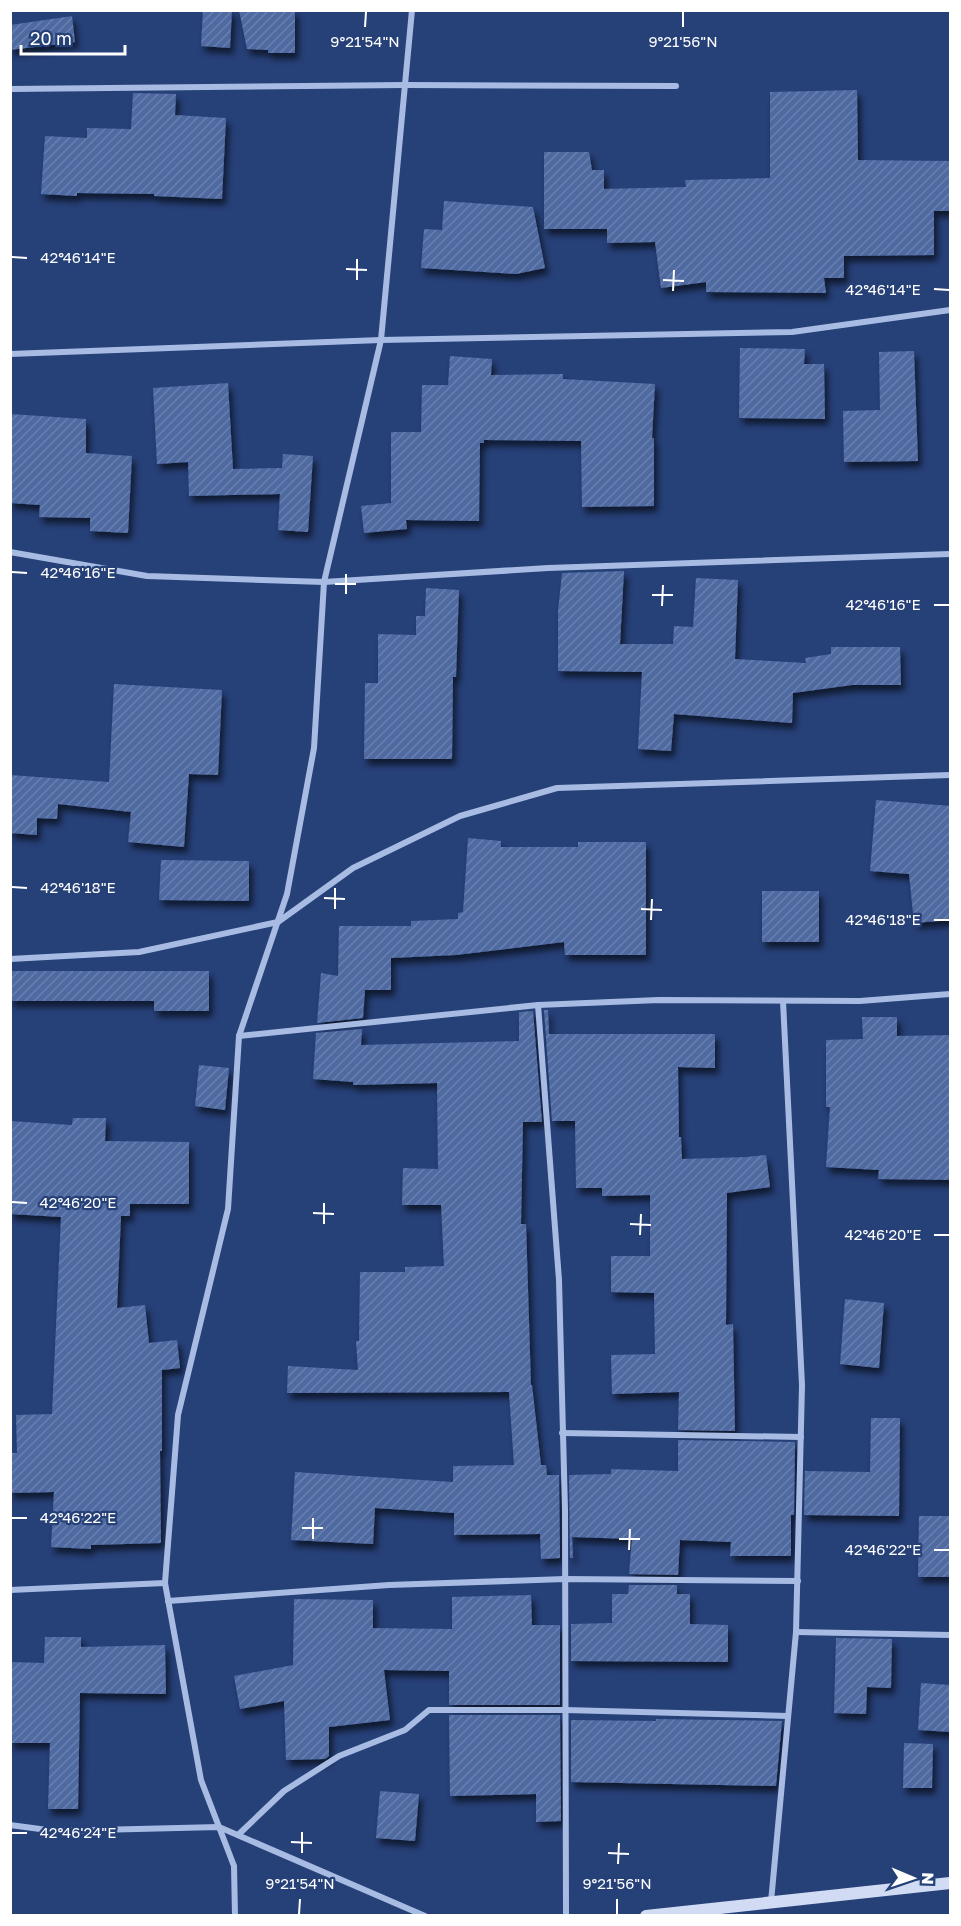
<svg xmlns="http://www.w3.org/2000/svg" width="961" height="1926" viewBox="0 0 961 1926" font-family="'Golos Text',sans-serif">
  <defs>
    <pattern id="building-hatch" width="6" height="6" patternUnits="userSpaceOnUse" patternTransform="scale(1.5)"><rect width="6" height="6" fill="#4f69a1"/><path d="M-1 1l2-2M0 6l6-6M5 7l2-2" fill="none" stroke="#6980af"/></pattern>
    <filter id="shadow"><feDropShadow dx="3.5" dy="6" stdDeviation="3" flood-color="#0009"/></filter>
  </defs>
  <rect width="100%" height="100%" fill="#264078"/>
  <g fill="url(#building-hatch)" filter="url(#shadow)">
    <path d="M 203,10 L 232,10 L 230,48 L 201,46 Z"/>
    <path d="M 239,10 L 295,10 L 295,53 L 268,53 L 268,50 L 247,49 Z"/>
    <path d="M 72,16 L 75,42 L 10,50 L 10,25 Z"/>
    <path d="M 857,90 L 858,160 L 951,161 L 951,211 L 934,211 L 934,255 L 844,256 L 844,278 L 824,278 L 826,293 L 706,292 L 706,282 L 661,288 L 655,242 L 607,243 L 607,229 L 544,229 L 544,152 L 589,152 L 592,170 L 604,170 L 604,189 L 686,187 L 685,180 L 770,178 L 770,92 Z"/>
    <path d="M 133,93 L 176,94 L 175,115 L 226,118 L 222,199 L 154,196 L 154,194 L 77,193 L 77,196 L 41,194 L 45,136 L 87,138 L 87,128 L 131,129 Z"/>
    <path d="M 444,201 L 533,207 L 545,268 L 516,274 L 421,268 L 424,229 L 442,230 Z"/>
    <path d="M 740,348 L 805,349 L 804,364 L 824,364 L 825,419 L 739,418 Z"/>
    <path d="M 914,351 L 918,461 L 844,462 L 843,411 L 880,410 L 879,352 Z"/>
    <path d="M 450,356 L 492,359 L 491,375 L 563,374 L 563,379 L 655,384 L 652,438 L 654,438 L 654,506 L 582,507 L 581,441 L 484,440 L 484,443 L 480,443 L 479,521 L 406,520 L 407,529 L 364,533 L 361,506 L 391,503 L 391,432 L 421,432 L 422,385 L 448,385 Z"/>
    <path d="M 228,383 L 233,469 L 282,468 L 283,454 L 313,456 L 308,532 L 278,530 L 280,494 L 189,496 L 188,462 L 157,464 L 153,388 Z"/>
    <path d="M 10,414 L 86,419 L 86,453 L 132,456 L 128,533 L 90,531 L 90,518 L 39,517 L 40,505 L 10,503 Z"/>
    <path d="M 624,571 L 620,644 L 673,644 L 674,626 L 693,627 L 696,578 L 738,580 L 735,659 L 806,663 L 805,658 L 831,654 L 831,647 L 900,647 L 901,685 L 852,685 L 793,693 L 792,723 L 674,714 L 671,751 L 638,749 L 642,672 L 558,671 L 558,611 L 562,573 Z"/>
    <path d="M 426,588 L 459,590 L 456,677 L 453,677 L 452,759 L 364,759 L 365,683 L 378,683 L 378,634 L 416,635 L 416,616 L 425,616 Z"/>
    <path d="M 114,684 L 222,690 L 218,775 L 189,774 L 184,847 L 128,842 L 131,812 L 58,804 L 57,819 L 37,818 L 37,835 L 10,833 L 10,775 L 109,782 Z"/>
    <path d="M 876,800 L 951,806 L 951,920 L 914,923 L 909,874 L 870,871 Z"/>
    <path d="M 468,838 L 501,841 L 501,847 L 578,847 L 578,842 L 646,842 L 646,955 L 565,955 L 564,942 L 456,955 L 391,958 L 391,990 L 365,990 L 363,1018 L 317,1023 L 321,973 L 338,976 L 339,926 L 411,926 L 411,921 L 458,919 L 458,913 L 463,912 Z"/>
    <path d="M 161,860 L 249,861 L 249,901 L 159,900 Z"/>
    <rect x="762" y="891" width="57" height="51"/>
    <path d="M 10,971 L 209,971 L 209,1011 L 154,1011 L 154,1001 L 10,1001 Z"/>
    <path d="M 544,1010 L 548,1010 L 549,1034 L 715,1034 L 715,1068 L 678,1067 L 679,1137 L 681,1137 L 682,1159 L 746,1157 L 766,1155 L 770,1187 L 727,1193 L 726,1325 L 733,1324 L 735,1431 L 678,1430 L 679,1392 L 612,1394 L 611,1355 L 655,1354 L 654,1293 L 611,1292 L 611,1256 L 650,1256 L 650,1195 L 602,1196 L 602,1188 L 576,1188 L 575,1121 L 552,1121 Z"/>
    <path d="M 533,1011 L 542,1122 L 523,1122 L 521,1224 L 526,1224 L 531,1385 L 532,1385 L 541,1465 L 546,1465 L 547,1475 L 559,1475 L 560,1558 L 541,1559 L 540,1534 L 454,1535 L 454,1513 L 375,1508 L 373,1544 L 291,1540 L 295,1472 L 453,1482 L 453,1466 L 514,1465 L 509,1392 L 287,1393 L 288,1366 L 358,1370 L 356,1341 L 359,1341 L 360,1272 L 405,1272 L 405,1267 L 444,1266 L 441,1205 L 402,1205 L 403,1168 L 438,1169 L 437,1083 L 353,1085 L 353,1082 L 313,1079 L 316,1033 L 362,1029 L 361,1045 L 519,1041 L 519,1012 Z"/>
    <path d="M 862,1017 L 897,1017 L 897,1036 L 951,1035 L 951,1180 L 878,1179 L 879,1170 L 826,1167 L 830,1107 L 826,1107 L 826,1040 L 863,1039 Z"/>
    <path d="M 199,1065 L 229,1068 L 225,1110 L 195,1106 Z"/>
    <path d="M 73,1118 L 106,1118 L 105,1141 L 189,1142 L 189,1204 L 130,1204 L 130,1216 L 121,1216 L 117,1308 L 145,1305 L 149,1343 L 177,1340 L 180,1368 L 162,1370 L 162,1451 L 160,1451 L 161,1543 L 91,1545 L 91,1549 L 51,1547 L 54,1492 L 10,1493 L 10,1453 L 17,1453 L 16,1415 L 52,1414 L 61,1217 L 10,1214 L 10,1121 L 72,1125 Z"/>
    <path d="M 845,1299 L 884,1303 L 879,1368 L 840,1364 Z"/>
    <path d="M 871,1418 L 900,1418 L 899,1516 L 804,1515 L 805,1471 L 870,1472 Z"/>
    <path d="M 678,1440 L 795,1442 L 794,1515 L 791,1515 L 791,1556 L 730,1556 L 731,1542 L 680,1540 L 678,1575 L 629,1574 L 632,1539 L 572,1537 L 573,1558 L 570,1558 L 569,1475 L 611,1474 L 611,1469 L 678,1471 Z"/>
    <path d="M 919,1516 L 951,1516 L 951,1577 L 918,1577 Z"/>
    <path d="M 629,1585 L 677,1585 L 677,1594 L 690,1594 L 690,1624 L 728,1625 L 728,1662 L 571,1661 L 571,1624 L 612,1623 L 612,1594 L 628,1594 Z"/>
    <path d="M 531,1595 L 532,1625 L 560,1625 L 560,1705 L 449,1705 L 449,1671 L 384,1670 L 390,1720 L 329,1727 L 329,1756 L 325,1759 L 286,1760 L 284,1701 L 240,1709 L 234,1676 L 293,1665 L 294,1599 L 373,1600 L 373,1628 L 452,1629 L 452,1597 Z"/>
    <path d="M 45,1637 L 81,1637 L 81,1647 L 165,1645 L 166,1694 L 80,1693 L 78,1809 L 48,1809 L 50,1743 L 10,1743 L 11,1662 L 44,1663 Z"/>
    <path d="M 836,1638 L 892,1639 L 891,1688 L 867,1687 L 866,1714 L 834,1713 Z"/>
    <path d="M 921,1683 L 951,1685 L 951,1732 L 918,1730 Z"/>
    <path d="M 449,1715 L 560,1715 L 561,1821 L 536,1822 L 536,1794 L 450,1796 Z"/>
    <path d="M 656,1719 L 782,1721 L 776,1786 L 571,1782 L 571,1720 L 656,1721 Z"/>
    <path d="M 904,1743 L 933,1744 L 932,1788 L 903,1788 Z"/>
    <path d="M 380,1791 L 419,1794 L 415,1841 L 376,1838 Z"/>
  </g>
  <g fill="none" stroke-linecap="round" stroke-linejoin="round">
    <g stroke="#a8bbe3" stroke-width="6">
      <path d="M 10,89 L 405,85 L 676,86"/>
      <path d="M 10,354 L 381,340 L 792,332 L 950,310"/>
      <path d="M 10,552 L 147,576 L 324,582 L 548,568 L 950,554"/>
      <path d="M 10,959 L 139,952 L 278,922 L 353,868 L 460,816 L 557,788 L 950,775"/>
      <path d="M 538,1005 L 559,1280 L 565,1510 L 566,1916"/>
      <path d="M 239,1036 L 538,1005 L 659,1000 L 860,1001 L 950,994"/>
      <path d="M 562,1433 L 801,1437"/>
      <path d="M 10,1590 L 165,1583"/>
      <path d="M 168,1601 L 389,1585 L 565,1579 L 798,1581"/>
      <path d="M 796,1632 L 950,1635"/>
      <path d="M 10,1825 L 55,1831 L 219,1827 L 425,1916"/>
      <path d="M 238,1835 L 284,1791 L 339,1756 L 405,1730 L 429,1710 L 565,1710 L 788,1716"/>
      <path d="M 771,1902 L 796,1632 L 802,1385 L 783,1001"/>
      <path d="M 235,1916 L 234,1866 L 201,1780 L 165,1583 L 178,1415 L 228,1209 L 239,1036 L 287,894 L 314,748 L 324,582 L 381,340 L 412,10"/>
    </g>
    <path stroke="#d1dbf3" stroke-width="12" d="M 646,1916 L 950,1883"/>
  </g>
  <path fill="none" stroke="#fff" stroke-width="2" d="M 365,27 L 366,12M 683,27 L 683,12M 12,257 L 27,258M 346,269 L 367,270M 357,280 L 357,259M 663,280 L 684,281M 934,289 L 949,290M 673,291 L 674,270M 12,572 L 27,573M 335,584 L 356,584M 346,594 L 346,574M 652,595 L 673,595M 934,605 L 949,605M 662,606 L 663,585M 12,887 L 27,888M 324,898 L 345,899M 335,909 L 335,888M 641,909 L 662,910M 651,920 L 652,899M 934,920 L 949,920M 12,1202 L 27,1203M 313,1213 L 334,1214M 324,1224 L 324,1203M 630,1224 L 651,1225M 640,1235 L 641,1214M 934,1235 L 949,1235M 12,1518 L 27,1518M 302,1528 L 323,1528M 313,1539 L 313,1518M 619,1539 L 640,1539M 629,1550 L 630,1529M 934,1550 L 949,1550M 12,1833 L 27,1833M 291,1842 L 312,1843M 302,1853 L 302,1832M 608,1853 L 629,1854M 618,1864 L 619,1843M 299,1914 L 300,1899M 617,1914 L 617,1899"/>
  <g font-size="15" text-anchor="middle" fill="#fff" stroke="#264078" stroke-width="4.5" stroke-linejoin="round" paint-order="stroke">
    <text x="365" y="47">9°21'54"N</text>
    <text x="683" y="47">9°21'56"N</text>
    <text x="78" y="263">42°46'14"E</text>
    <text x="883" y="295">42°46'14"E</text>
    <text x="78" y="578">42°46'16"E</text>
    <text x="883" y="610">42°46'16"E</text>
    <text x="78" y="893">42°46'18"E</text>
    <text x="883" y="925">42°46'18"E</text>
    <text x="78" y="1208">42°46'20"E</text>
    <text x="883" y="1240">42°46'20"E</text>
    <text x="78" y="1523">42°46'22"E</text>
    <text x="883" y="1555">42°46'22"E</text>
    <text x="78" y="1838">42°46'24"E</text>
    <text x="300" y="1889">9°21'54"N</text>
    <text x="617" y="1889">9°21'56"N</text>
  </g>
  <rect width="961" height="1926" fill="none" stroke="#ffffff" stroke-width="24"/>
  <g transform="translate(913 1878) rotate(92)" stroke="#264078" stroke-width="4.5" paint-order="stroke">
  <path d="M0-4.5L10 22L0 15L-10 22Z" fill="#ffffff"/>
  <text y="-9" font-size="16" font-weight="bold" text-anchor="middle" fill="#ffffff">N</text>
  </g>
  <path d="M21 45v9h104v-9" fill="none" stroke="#ffffff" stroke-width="3"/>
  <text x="30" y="45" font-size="18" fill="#ffffff" stroke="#264078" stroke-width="4.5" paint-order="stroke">20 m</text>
</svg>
